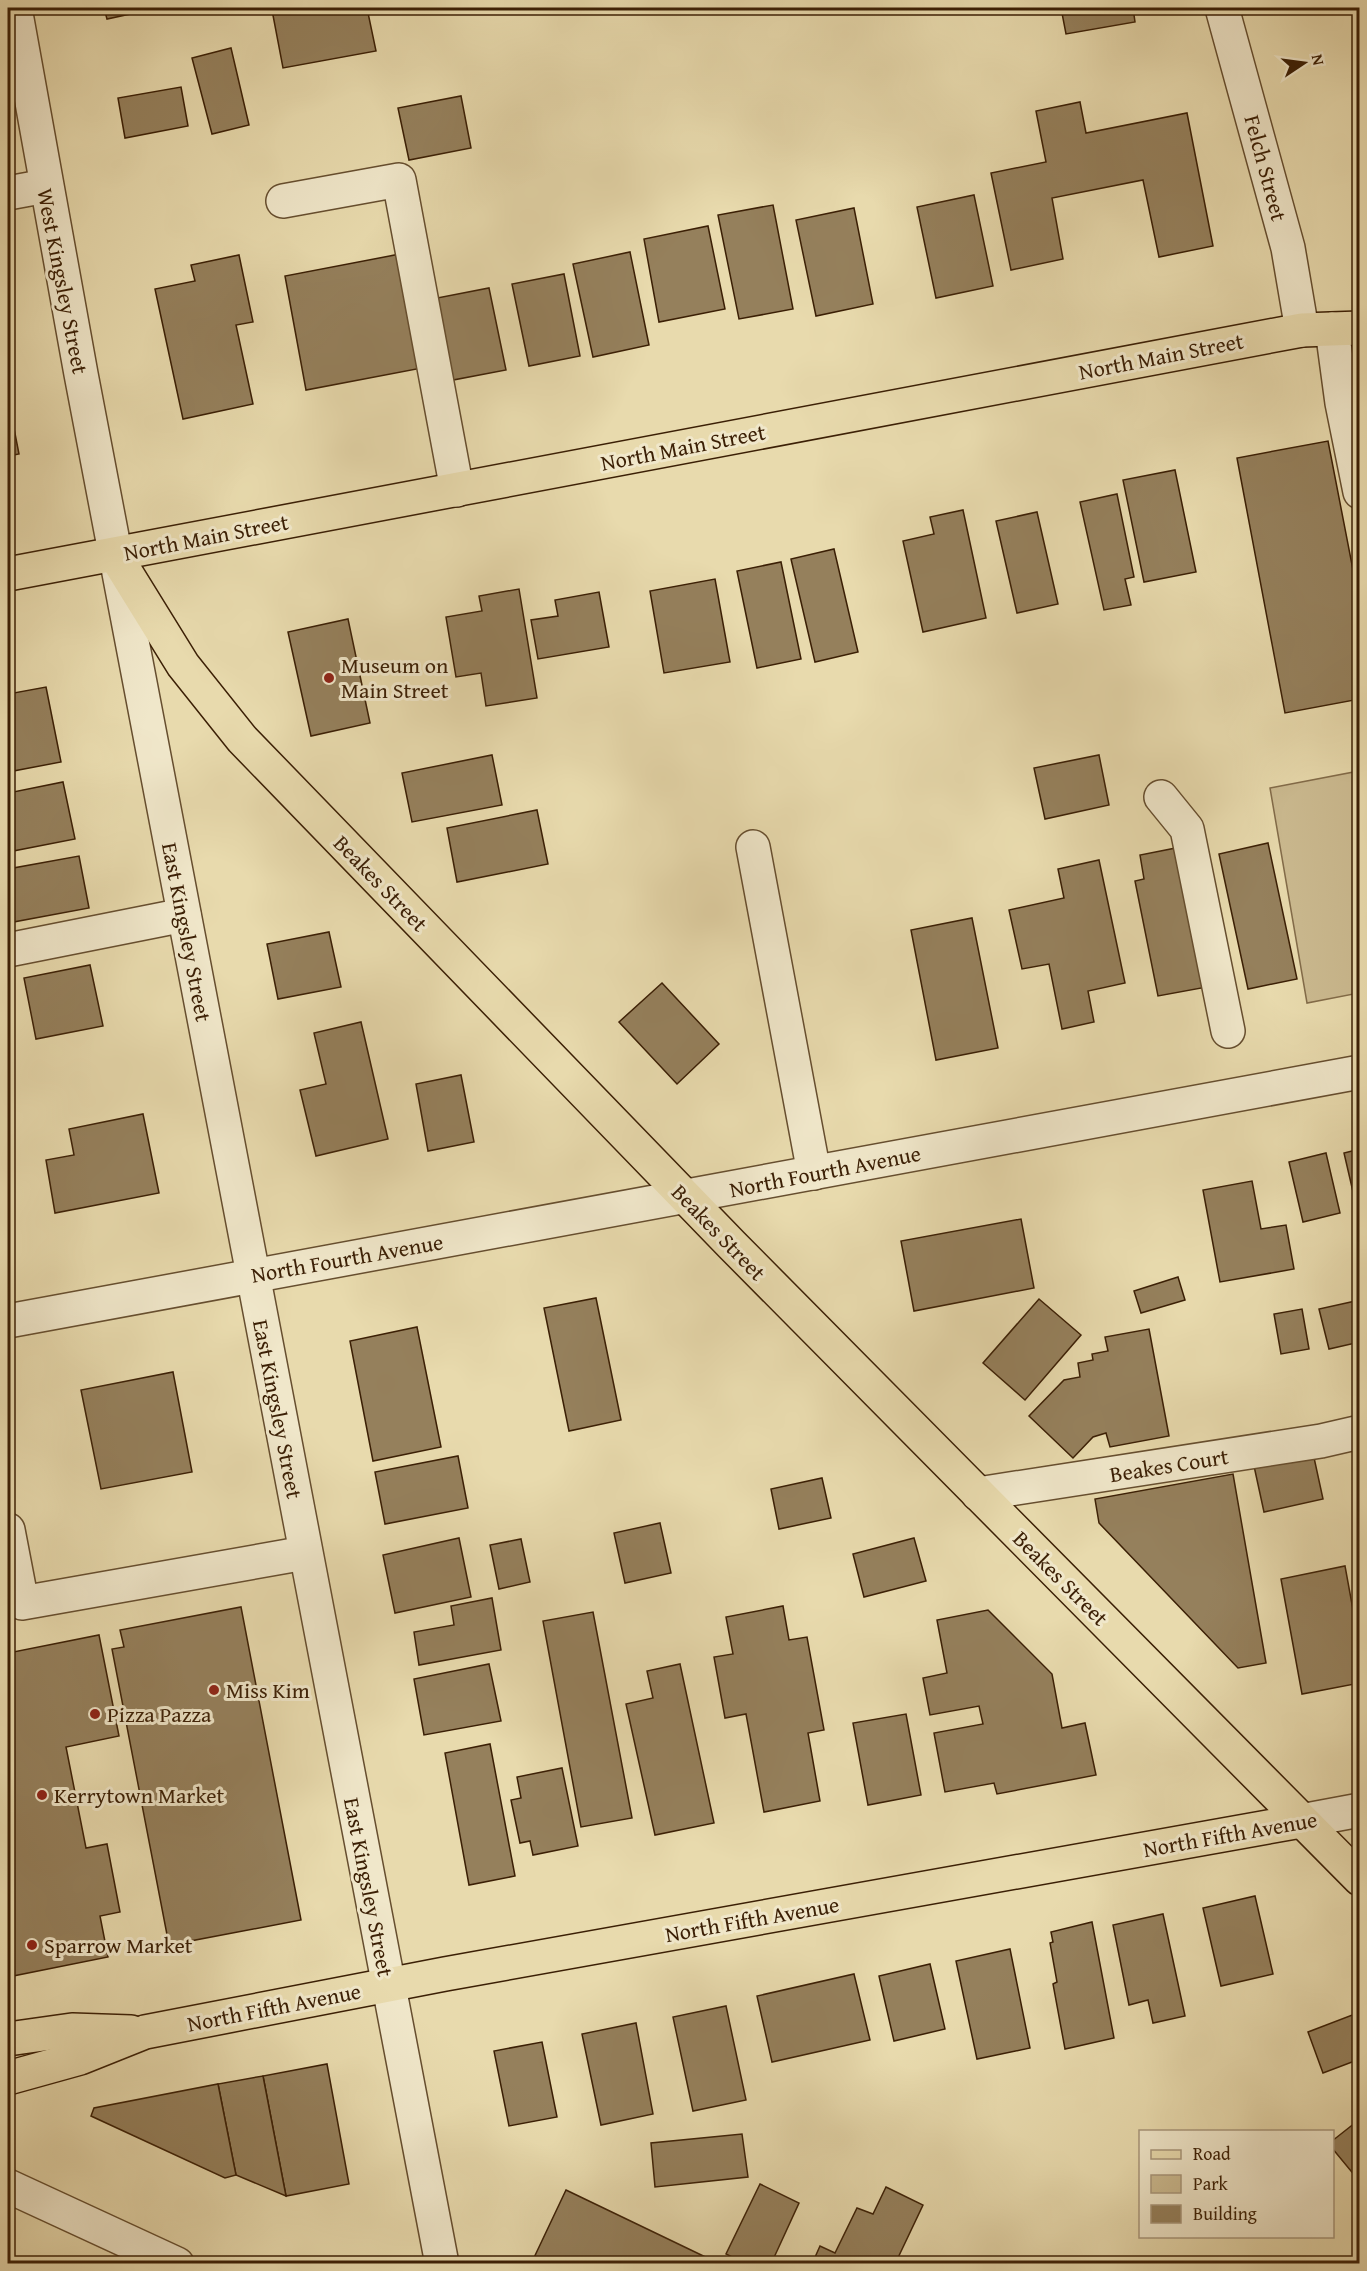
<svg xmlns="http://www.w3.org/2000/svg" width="1367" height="2271" viewBox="0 0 1367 2271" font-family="'Gentium Book Plus',serif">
  <rect width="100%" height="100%" fill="#e8daad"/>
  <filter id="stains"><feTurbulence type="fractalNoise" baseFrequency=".00333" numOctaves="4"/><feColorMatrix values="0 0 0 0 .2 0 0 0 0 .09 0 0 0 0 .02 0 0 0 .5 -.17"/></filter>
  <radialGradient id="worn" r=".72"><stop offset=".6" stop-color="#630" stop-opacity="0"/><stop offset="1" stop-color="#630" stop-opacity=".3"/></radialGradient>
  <path fill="#cbba90" stroke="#836c4a" stroke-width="1.5" d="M 1359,771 L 1359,993 L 1307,1003 L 1270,788 Z"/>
  <g fill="#95805c" stroke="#3b1f05" stroke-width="1.5">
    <path d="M 104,8 L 158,8 L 107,19 Z"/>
    <path d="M 284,8 L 367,8 L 376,51 L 283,68 L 272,10 Z"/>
    <path d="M 1061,8 L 1133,8 L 1135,22 L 1066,34 Z"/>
    <path d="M 1352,8 L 1360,8 L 1360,24 L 1357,24 Z"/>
    <path d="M 231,48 L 249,125 L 212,134 L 192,58 Z"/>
    <path d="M 181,87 L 188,126 L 125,138 L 118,98 Z"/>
    <path d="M 461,96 L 471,148 L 409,160 L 398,108 Z"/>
    <path d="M 1080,102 L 1086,133 L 1187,113 L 1213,246 L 1159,257 L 1143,180 L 1052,198 L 1063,259 L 1011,270 L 991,173 L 1046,162 L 1036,111 Z"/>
    <path d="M 974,195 L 993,286 L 936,298 L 917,207 Z"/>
    <path d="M 773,205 L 793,309 L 739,319 L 718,215 Z"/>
    <path d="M 854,208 L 873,304 L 816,316 L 796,220 Z"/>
    <path d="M 708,226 L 725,309 L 659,322 L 644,239 Z"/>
    <path d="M 630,252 L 649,345 L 593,357 L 573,264 Z"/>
    <path d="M 400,254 L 422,368 L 306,390 L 285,276 Z"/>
    <path d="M 239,255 L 253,322 L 236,325 L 253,404 L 183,419 L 155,289 L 195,281 L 191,265 Z"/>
    <path d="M 564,274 L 580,356 L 529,366 L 512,284 Z"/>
    <path d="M 489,288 L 506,370 L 453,380 L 437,298 Z"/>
    <path d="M 8,398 L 19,454 L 8,456 Z"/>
    <path d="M 1328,441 L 1360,606 L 1360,699 L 1285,713 L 1237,458 Z"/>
    <path d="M 1175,470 L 1196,572 L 1144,582 L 1123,480 Z"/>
    <path d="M 1117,494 L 1134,577 L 1125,579 L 1131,605 L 1104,610 L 1080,502 Z"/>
    <path d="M 963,510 L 986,618 L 923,632 L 903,541 L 934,534 L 930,517 Z"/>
    <path d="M 1037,512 L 1058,604 L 1017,613 L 996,521 Z"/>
    <path d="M 834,549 L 858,652 L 815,662 L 791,559 Z"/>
    <path d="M 781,562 L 801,659 L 757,668 L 737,571 Z"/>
    <path d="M 715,579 L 730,662 L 664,673 L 650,591 Z"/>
    <path d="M 519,589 L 537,698 L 486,706 L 481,673 L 456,677 L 446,617 L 482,611 L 479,596 Z"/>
    <path d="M 599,592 L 609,647 L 538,659 L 531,620 L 558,616 L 555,600 Z"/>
    <path d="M 348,619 L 370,723 L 311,736 L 288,632 Z"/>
    <path d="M 46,687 L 61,762 L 8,772 L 8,694 Z"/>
    <path d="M 492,755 L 502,805 L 412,822 L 402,773 Z"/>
    <path d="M 1099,755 L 1109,805 L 1045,819 L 1034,768 Z"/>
    <path d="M 63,782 L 75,839 L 8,852 L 8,793 Z"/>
    <path d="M 537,810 L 548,864 L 457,882 L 447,828 Z"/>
    <path d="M 1268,843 L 1297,979 L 1248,989 L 1219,854 Z"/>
    <path d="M 1181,847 L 1207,987 L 1158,996 L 1135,881 L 1144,879 L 1140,855 Z"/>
    <path d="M 79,856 L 89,908 L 8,923 L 8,869 Z"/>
    <path d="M 1099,860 L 1125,983 L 1088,991 L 1094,1022 L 1062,1029 L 1049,964 L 1022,969 L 1009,910 L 1064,898 L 1058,869 Z"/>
    <path d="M 972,918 L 998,1048 L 936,1060 L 911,930 Z"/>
    <path d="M 329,932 L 341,987 L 278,999 L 267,944 Z"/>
    <path d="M 90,965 L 103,1026 L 36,1039 L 24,978 Z"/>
    <path d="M 662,983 L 719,1044 L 677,1084 L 619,1022 Z"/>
    <path d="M 361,1022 L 388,1139 L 316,1156 L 300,1090 L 326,1084 L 314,1033 Z"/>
    <path d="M 461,1075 L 474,1142 L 428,1151 L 416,1084 Z"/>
    <path d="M 143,1114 L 159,1193 L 55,1213 L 46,1160 L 74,1155 L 69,1129 Z"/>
    <path d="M 1360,1149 L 1360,1222 L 1344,1153 Z"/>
    <path d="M 1326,1153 L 1340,1213 L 1303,1222 L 1289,1162 Z"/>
    <path d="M 1252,1181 L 1261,1229 L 1286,1225 L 1294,1269 L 1220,1282 L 1203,1190 Z"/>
    <path d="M 1021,1219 L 1034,1288 L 914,1311 L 901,1241 Z"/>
    <path d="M 1178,1277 L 1185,1300 L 1141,1313 L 1134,1291 Z"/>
    <path d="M 596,1298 L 621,1420 L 569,1431 L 544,1308 Z"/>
    <path d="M 1039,1299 L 1081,1335 L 1025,1400 L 983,1363 Z"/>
    <path d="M 1360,1300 L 1360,1342 L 1329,1349 L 1319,1309 Z"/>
    <path d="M 1302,1309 L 1309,1349 L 1281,1354 L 1274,1314 Z"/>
    <path d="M 417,1327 L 441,1447 L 373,1461 L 350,1341 Z"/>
    <path d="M 1149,1329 L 1169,1436 L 1110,1447 L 1106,1433 L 1093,1437 L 1073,1458 L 1029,1416 L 1064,1380 L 1080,1377 L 1078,1363 L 1093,1360 L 1092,1354 L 1108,1351 L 1105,1337 Z"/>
    <path d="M 173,1372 L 192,1472 L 101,1489 L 81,1390 Z"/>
    <path d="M 1313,1453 L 1323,1499 L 1264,1512 L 1254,1466 Z"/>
    <path d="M 458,1456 L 468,1508 L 385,1524 L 375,1472 Z"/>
    <path d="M 1233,1474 L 1266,1663 L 1238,1668 L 1099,1523 L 1095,1499 Z"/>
    <path d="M 822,1478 L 831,1518 L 779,1529 L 771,1489 Z"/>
    <path d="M 660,1523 L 671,1573 L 625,1583 L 614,1533 Z"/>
    <path d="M 459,1538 L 471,1597 L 395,1613 L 383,1555 Z"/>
    <path d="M 914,1538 L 926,1581 L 864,1597 L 853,1554 Z"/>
    <path d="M 521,1539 L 530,1582 L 499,1589 L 490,1545 Z"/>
    <path d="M 1345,1566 L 1360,1648 L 1360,1683 L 1302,1694 L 1281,1579 Z"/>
    <path d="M 492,1598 L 501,1650 L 419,1665 L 414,1632 L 454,1625 L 451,1606 Z"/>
    <path d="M 783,1606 L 789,1640 L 807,1637 L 824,1730 L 808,1733 L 820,1801 L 764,1812 L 746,1714 L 725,1718 L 714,1657 L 733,1654 L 726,1617 Z"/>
    <path d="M 241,1607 L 301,1920 L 169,1945 L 112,1649 L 124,1647 L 120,1630 Z"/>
    <path d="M 988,1610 L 1052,1674 L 1062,1728 L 1085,1723 L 1096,1775 L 997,1794 L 994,1783 L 945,1792 L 934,1733 L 983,1724 L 979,1706 L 930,1715 L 923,1678 L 947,1673 L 937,1620 Z"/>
    <path d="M 593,1612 L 632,1818 L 581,1827 L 543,1621 Z"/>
    <path d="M 99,1635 L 119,1736 L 66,1747 L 86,1848 L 107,1844 L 120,1912 L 100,1916 L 108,1957 L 8,1977 L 8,1653 Z"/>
    <path d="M 489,1664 L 501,1721 L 424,1735 L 414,1679 Z"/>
    <path d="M 680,1664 L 714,1823 L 655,1835 L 626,1704 L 653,1698 L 647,1671 Z"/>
    <path d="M 906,1714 L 921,1795 L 868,1805 L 853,1723 Z"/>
    <path d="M 490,1744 L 515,1876 L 469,1885 L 445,1753 Z"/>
    <path d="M 562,1768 L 578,1846 L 533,1855 L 530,1841 L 520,1843 L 511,1800 L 521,1798 L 517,1777 Z"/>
    <path d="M 1255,1896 L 1273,1974 L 1221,1986 L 1203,1908 Z"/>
    <path d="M 1163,1914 L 1185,2016 L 1153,2023 L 1148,2000 L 1129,2005 L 1113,1925 Z"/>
    <path d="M 1092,1922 L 1114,2038 L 1065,2049 L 1053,1984 L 1057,1982 L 1050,1943 L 1053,1942 L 1051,1932 Z"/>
    <path d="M 1010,1949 L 1030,2048 L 977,2059 L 956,1961 Z"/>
    <path d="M 930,1964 L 945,2029 L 894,2041 L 879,1976 Z"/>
    <path d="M 854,1974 L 870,2040 L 772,2062 L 757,1996 Z"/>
    <path d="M 726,2006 L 746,2100 L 693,2111 L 673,2017 Z"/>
    <path d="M 1360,2012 L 1360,2059 L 1323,2073 L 1308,2032 Z"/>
    <path d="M 636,2023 L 653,2114 L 601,2125 L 582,2034 Z"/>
    <path d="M 542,2042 L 557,2117 L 509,2126 L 494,2051 Z"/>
    <path d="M 327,2064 L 349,2184 L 286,2196 L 263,2076 Z"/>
    <path d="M 263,2076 L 286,2196 L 236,2175 L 218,2084 Z"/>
    <path d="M 218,2084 L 236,2175 L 225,2178 L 91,2116 L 94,2108 Z"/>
    <path d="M 1360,2119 L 1360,2182 L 1332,2148 L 1332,2141 Z"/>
    <path d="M 742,2134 L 748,2177 L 655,2187 L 651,2143 Z"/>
    <path d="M 760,2184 L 799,2203 L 771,2264 L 746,2264 L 726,2254 Z"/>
    <path d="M 886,2187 L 923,2205 L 895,2264 L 812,2264 L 820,2246 L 835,2253 L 857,2208 L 873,2214 Z"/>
    <path d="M 566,2190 L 720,2264 L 531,2264 Z"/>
  </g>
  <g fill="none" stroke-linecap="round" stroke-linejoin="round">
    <g stroke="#664e2f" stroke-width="36">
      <g id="minor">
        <path d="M 15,8 L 81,374 L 442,2264"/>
        <path d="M 1222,8 L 1288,248 L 1302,330"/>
        <path d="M 8,193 L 46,186"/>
        <path d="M 283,201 L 399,180 L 457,490"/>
        <path d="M 1332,329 L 1342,403 L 1360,492"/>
        <path d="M 1161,797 L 1187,829 L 1228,1031"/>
        <path d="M 753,847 L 814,1173"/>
        <path d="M 8,950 L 184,915"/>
        <path d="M 8,1321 L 1360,1072"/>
        <path d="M 978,1494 L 1321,1441 L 1360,1432"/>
        <path d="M 8,1530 L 22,1603 L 305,1553"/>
        <path d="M 1301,1821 L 1360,1810"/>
        <path d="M 8,2186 L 177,2264"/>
      </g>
    </g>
    <g stroke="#3b1f05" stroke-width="36">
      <g id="major">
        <path d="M 115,555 L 183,665 L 242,739 L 732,1245 L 1360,1879"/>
        <path d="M 8,574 L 1302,330 L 1360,328"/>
        <path d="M 8,2039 L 72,2030 L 131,2032"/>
        <path d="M 8,2078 L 80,2058 L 145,2032 L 445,1974 L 1301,1821"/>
      </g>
    </g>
    <use href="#minor" stroke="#f0e7ca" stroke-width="33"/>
    <use href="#major" stroke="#e8daad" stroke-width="33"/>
  </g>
  <g fill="#8f2418" stroke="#f0e7ca" stroke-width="2">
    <circle cx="329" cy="678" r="6"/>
    <circle cx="214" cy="1690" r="6"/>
    <circle cx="95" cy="1714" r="6"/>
    <circle cx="42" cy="1795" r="6"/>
    <circle cx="32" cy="1945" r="6"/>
  </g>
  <g text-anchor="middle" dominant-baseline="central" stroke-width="6" stroke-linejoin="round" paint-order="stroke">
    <g font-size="22" fill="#3b1f05" stroke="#f0e7ca">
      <text transform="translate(1266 168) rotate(75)">Felch Street</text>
      <text transform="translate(63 281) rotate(79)">West Kingsley Street</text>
      <text transform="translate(1161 356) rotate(-11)">North Main Street</text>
      <text transform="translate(683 447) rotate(-11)">North Main Street</text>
      <text transform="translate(206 537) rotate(-11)">North Main Street</text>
      <text transform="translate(381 883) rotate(46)">Beakes Street</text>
      <text transform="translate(187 932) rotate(79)">East Kingsley Street</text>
      <text transform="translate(825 1171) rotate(-11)">North Fourth Avenue</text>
      <text transform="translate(719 1232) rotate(46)">Beakes Street</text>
      <text transform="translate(347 1258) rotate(-10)">North Fourth Avenue</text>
      <text transform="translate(278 1409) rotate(79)">East Kingsley Street</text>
      <text transform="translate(1169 1465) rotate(-9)">Beakes Court</text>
      <text transform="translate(1061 1578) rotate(45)">Beakes Street</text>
      <text transform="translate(1230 1834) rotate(-10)">North Fifth Avenue</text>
      <text transform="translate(369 1887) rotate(79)">East Kingsley Street</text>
      <text transform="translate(752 1919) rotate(-10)">North Fifth Avenue</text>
      <text transform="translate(274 2007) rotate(-11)">North Fifth Avenue</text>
    </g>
    <g font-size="22" fill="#3b1f05" stroke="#f0e7ca" text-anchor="start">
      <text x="341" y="665">Museum on<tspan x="341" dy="25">Main Street</tspan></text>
      <text x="226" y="1690">Miss Kim</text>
      <text x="107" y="1714">Pizza Pazza</text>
      <text x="54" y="1795">Kerrytown Market</text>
      <text x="44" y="1945">Sparrow Market</text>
    </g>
  </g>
  <rect width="1367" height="2271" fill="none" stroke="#e8daad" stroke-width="30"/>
  <rect x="9" y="9" width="1349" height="2253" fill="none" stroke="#3b1f05" stroke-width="3"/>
  <rect x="15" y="15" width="1337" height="2241" fill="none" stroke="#3b1f05" stroke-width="1.5"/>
  <rect x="1139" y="2130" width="195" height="108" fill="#f0e7ca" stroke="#a8977b" stroke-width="1.5"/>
  <rect x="1151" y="2150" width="30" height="9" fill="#e8daad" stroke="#a8977b" stroke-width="1.5"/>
  <text x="1193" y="2160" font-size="18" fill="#3b1f05">Road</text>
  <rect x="1151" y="2175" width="30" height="18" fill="#cbba90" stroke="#a8977b" stroke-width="1.5"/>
  <text x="1193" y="2190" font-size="18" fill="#3b1f05">Park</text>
  <rect x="1151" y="2205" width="30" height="18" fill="#95805c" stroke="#a8977b" stroke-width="1.5"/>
  <text x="1193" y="2220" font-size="18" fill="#3b1f05">Building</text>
  <g transform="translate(1304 63) rotate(77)" stroke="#f0e7ca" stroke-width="4.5" paint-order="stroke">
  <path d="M0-4.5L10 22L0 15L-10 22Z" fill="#3b1f05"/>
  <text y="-9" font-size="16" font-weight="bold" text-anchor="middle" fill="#3b1f05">N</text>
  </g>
  <rect width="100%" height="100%" filter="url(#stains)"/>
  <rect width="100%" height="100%" fill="url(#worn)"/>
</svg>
